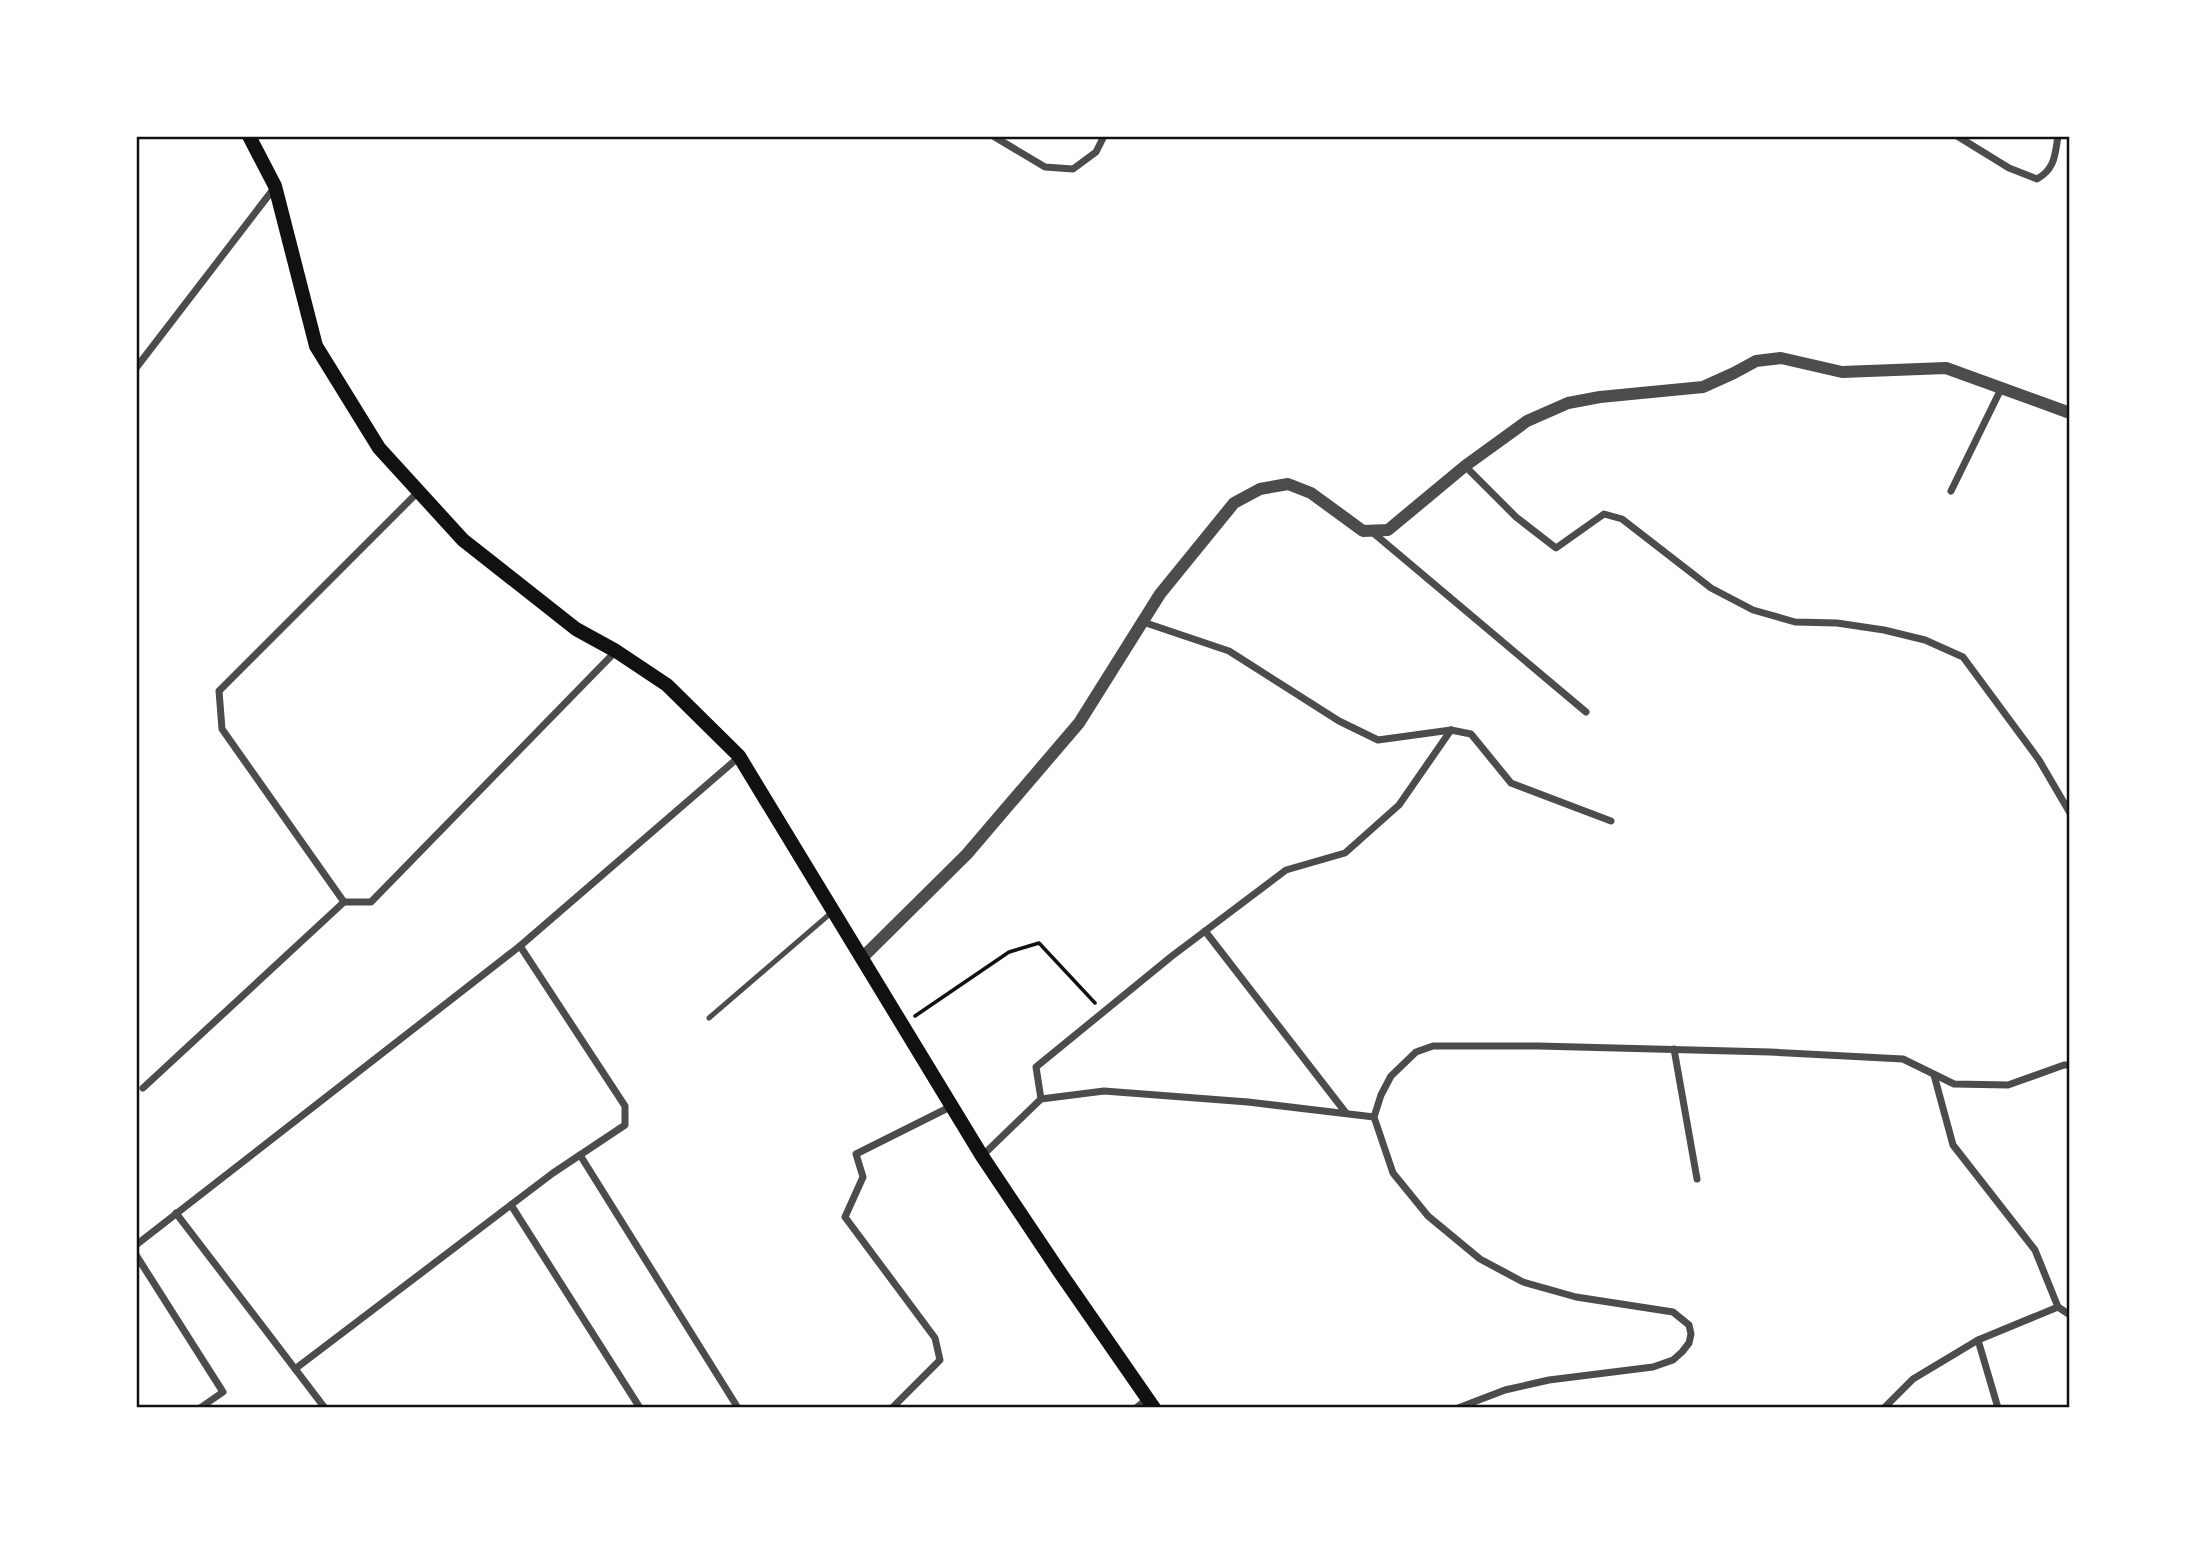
<svg xmlns="http://www.w3.org/2000/svg" width="2206" height="1544" viewBox="0 0 2206 1544" font-family="'Fira Sans',sans-serif">
  <rect width="100%" height="100%" fill="#fff"/>
  <g fill="none" stroke-linecap="round" stroke-linejoin="round">
    <path stroke="#111" stroke-width="3.5" d="M 915,1016 L 1009,952 L 1039,943 L 1095,1003"/>
    <path stroke="#4c4c4c" stroke-width="5" d="M 709,1018 L 831,913"/>
    <g stroke="#4c4c4c" stroke-width="7">
      <path d="M 993,136 L 1045,167 L 1073,169 L 1096,152 L 1104,136"/>
      <path d="M 1957,136 L 2009,168 L 2037,179 C 2055,169 2055,155 2058,136"/>
      <path d="M 136,368 L 275,187"/>
      <path d="M 1465,466 L 1516,517 L 1556,548 L 1604,514 L 1622,519 L 1711,588 L 1753,610 L 1795,622 L 1837,623 L 1884,630 L 1925,640 L 1963,657 L 2039,760 L 2070,813"/>
      <path d="M 1951,491 L 2001,389"/>
      <path d="M 418,492 L 219,691 L 222,729 L 344,902 L 371,902 L 616,651"/>
      <path d="M 1371,531 L 1586,712"/>
      <path d="M 1143,622 L 1229,651 L 1339,721 L 1378,740 L 1451,730 L 1471,734 L 1511,783 L 1611,821"/>
      <path d="M 1205,931 L 1346,1113"/>
      <path d="M 1674,1049 L 1697,1179"/>
      <path d="M 1934,1075 L 1953,1145 L 2035,1250 L 2058,1307"/>
      <path d="M 143,1088 L 344,902"/>
      <path d="M 1041,1099 L 1036,1067 L 1172,956 L 1286,870 L 1345,853 L 1399,805 L 1451,730"/>
      <path d="M 580,1155 L 738,1408"/>
      <path d="M 982,1156 L 1041,1099 L 1104,1091 L 1248,1102 L 1374,1117"/>
      <path d="M 511,1205 L 640,1408"/>
      <path d="M 176,1213 L 325,1408"/>
      <path d="M 136,1245 L 520,946 L 739,757"/>
      <path d="M 136,1255 L 223,1392 L 200,1408"/>
      <path d="M 1978,1340 L 1998,1408"/>
      <path d="M 295,1369 L 553,1173 L 625,1125 L 625,1106 L 520,946"/>
      <path d="M 892,1408 L 940,1360 L 935,1338 L 845,1217 L 863,1177 L 856,1154 L 952,1106"/>
      <path d="M 1136,1408 L 1147,1399"/>
      <path d="M 1458,1408 L 1505,1390 L 1549,1380 L 1653,1367 L 1673,1360 L 1682,1352 L 1689,1343 L 1691,1334 L 1689,1325 L 1673,1312 L 1576,1297 L 1523,1282 L 1480,1259 L 1428,1216 L 1393,1173 L 1374,1117 L 1381,1095 L 1391,1076 L 1416,1052 L 1433,1046 L 1538,1046 L 1770,1052 L 1903,1059 L 1954,1084 L 2008,1085 L 2064,1065 L 2070,1065"/>
      <path d="M 1884,1408 L 1913,1379 L 1978,1340 L 2058,1307 L 2070,1315"/>
    </g>
    <path stroke="#4c4c4c" stroke-width="12" d="M 863,957 L 967,854 L 1079,723 L 1160,594 L 1234,503 L 1260,489 L 1288,484 L 1311,493 L 1363,531 L 1388,530 L 1465,466 L 1527,421 L 1568,403 L 1600,397 L 1703,387 L 1734,373 L 1756,361 L 1781,358 L 1842,372 L 1946,368 L 2070,413"/>
    <path stroke="#111" stroke-width="14" d="M 249,136 L 275,186 L 316,346 L 379,448 L 463,540 L 576,629 L 616,651 L 667,685 L 739,756 L 982,1156 L 1059,1271 L 1154,1408"/>
  </g>
  <rect width="2206" height="1544" fill="none" stroke="#ffffff" stroke-width="276"/>
  <rect x="138" y="138" width="1930" height="1268" fill="none" stroke="#111" stroke-width="2.5"/>
</svg>
